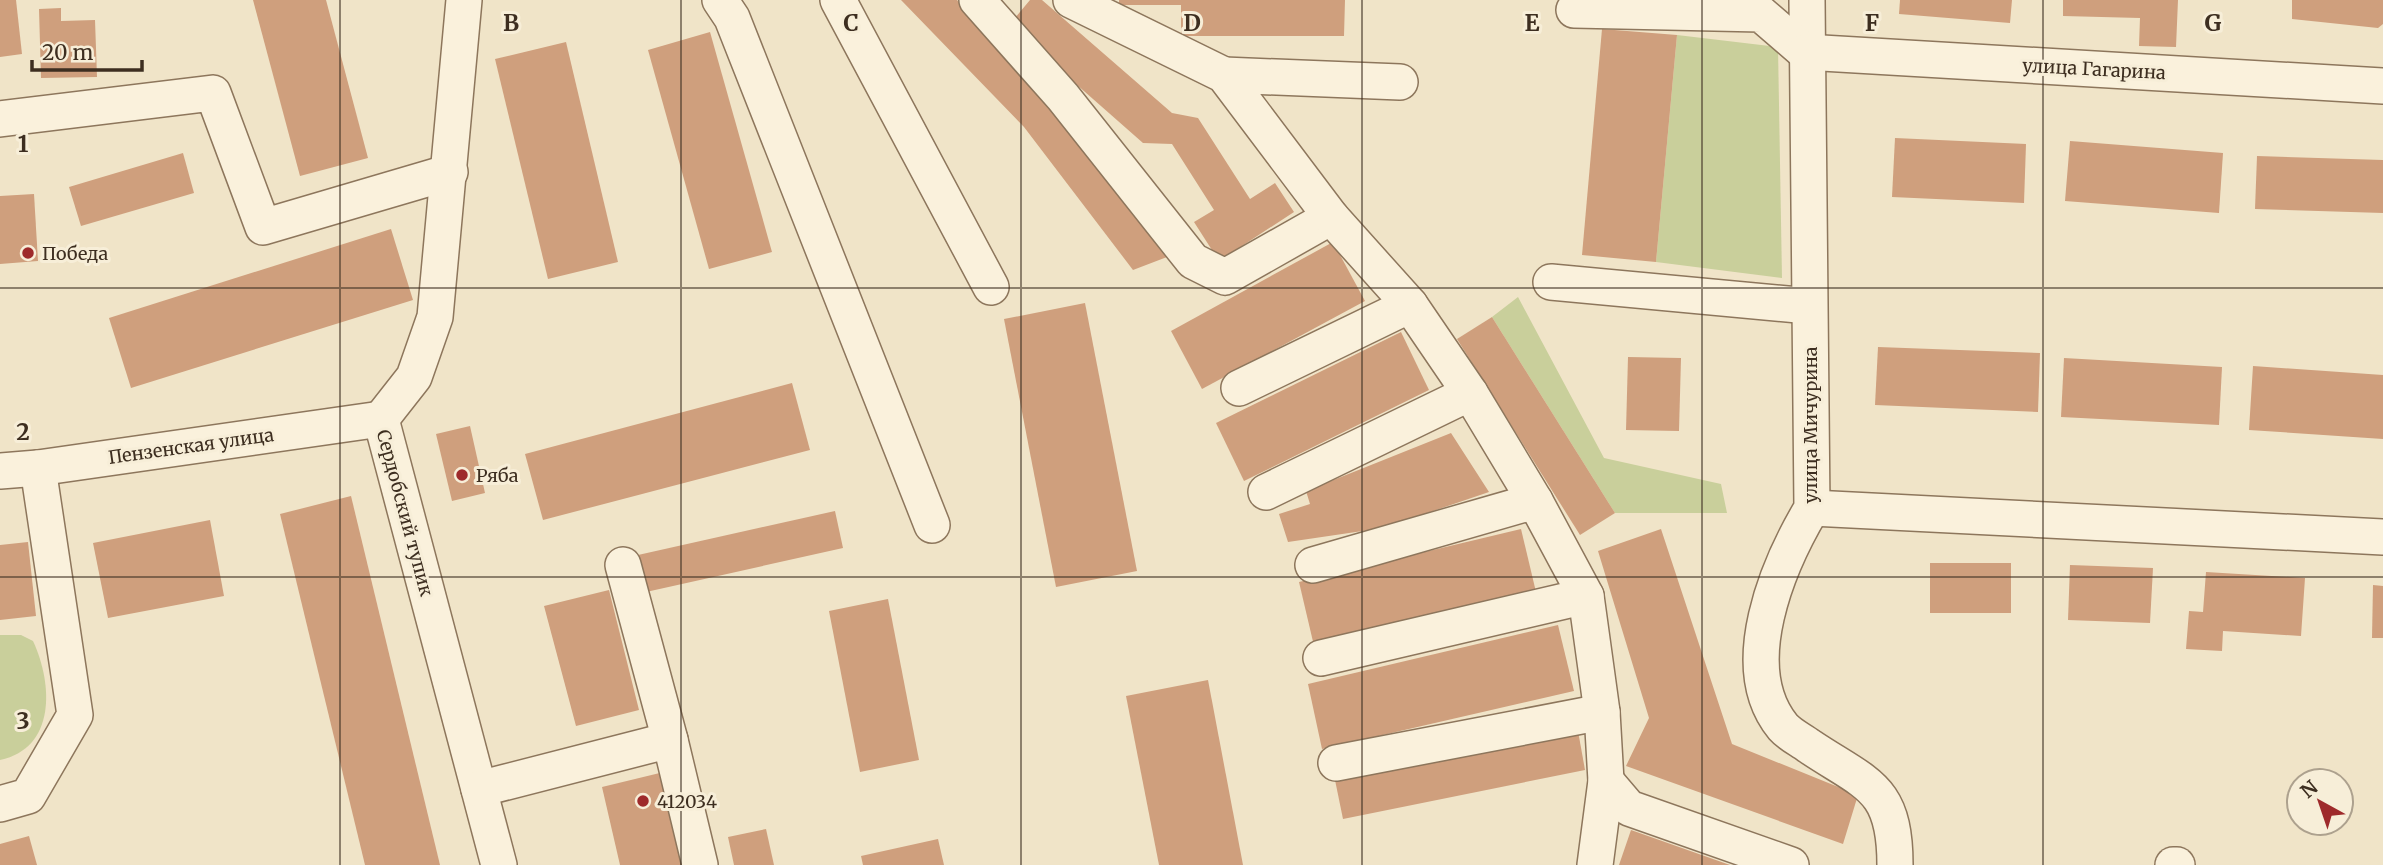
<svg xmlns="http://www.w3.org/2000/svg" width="2383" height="865" viewBox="0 0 2383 865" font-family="Merriweather,serif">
  <rect width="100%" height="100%" fill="#f0e4c8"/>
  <g fill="#c9cf9b">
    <path d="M 1677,35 L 1778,47 L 1782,278 L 1656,262 Z"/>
    <path d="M 1518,297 L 1604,458 L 1721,484 L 1727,513 L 1615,513 L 1492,317 Z"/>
    <path d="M 0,635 L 21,635 L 33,641 C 53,684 56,748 0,760 Z"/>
  </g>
  <g fill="#cf9f7d">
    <path d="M 0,0 L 16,0 L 22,54 L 0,57 Z"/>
    <path d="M 253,0 L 326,0 L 368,158 L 300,176 Z"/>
    <path d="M 901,0 L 957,0 L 1039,93 L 1167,257 L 1133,270 L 1024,127 Z"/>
    <path d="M 1030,0 L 1042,0 L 1172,113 L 1198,118 L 1250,199 L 1275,183 L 1294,212 L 1219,261 L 1194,222 L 1214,210 L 1172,144 L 1143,143 L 1009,25 Z"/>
    <path d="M 1119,0 L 1345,0 L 1344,36 L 1181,36 L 1181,5 L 1119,5 Z"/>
    <path d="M 1900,0 L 2012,0 L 2010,23 L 1899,14 Z"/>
    <path d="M 2063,0 L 2178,0 L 2176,47 L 2139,46 L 2140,18 L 2063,16 Z"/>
    <path d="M 2292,0 L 2383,0 L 2383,24 L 2378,28 L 2292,19 Z"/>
    <path d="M 61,8 L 61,21 L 95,20 L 97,77 L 41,78 L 39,9 Z"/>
    <path d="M 1602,29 L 1677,35 L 1656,262 L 1582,255 Z"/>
    <path d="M 710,32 L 772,252 L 709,269 L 648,50 Z"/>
    <path d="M 566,42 L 618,262 L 548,279 L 495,59 Z"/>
    <path d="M 1895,138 L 2026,144 L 2024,203 L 1892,197 Z"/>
    <path d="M 2070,141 L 2223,153 L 2219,213 L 2065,201 Z"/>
    <path d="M 183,153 L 194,193 L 81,226 L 69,187 Z"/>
    <path d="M 2257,156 L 2383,160 L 2383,213 L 2255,209 Z"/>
    <path d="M 34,194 L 38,261 L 0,264 L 0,196 Z"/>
    <path d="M 391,229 L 413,300 L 131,388 L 109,318 Z"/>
    <path d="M 1333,242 L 1365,301 L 1202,389 L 1171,331 Z"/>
    <path d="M 1085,303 L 1137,571 L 1056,587 L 1004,319 Z"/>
    <path d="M 1492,317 L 1615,513 L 1580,535 L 1457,339 Z"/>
    <path d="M 1401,332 L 1429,390 L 1244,481 L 1216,423 Z"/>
    <path d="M 1878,347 L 2040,353 L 2038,412 L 1875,405 Z"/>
    <path d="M 1628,357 L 1681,358 L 1679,431 L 1626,430 Z"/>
    <path d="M 2064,358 L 2222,367 L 2219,425 L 2061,417 Z"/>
    <path d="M 2253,366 L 2383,375 L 2383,439 L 2249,430 Z"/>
    <path d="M 792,383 L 810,450 L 543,520 L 525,454 Z"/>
    <path d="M 470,426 L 485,493 L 452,501 L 436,434 Z"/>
    <path d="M 1451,433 L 1489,492 L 1383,528 L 1288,542 L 1279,514 L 1310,504 L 1306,491 Z"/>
    <path d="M 351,496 L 440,865 L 365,865 L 280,514 Z"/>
    <path d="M 835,511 L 843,548 L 646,592 L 638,555 Z"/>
    <path d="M 210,520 L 224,596 L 108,618 L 93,543 Z"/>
    <path d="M 1521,529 L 1536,592 L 1314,646 L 1299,582 Z"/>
    <path d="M 1661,529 L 1732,744 L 1858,795 L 1843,844 L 1626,766 L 1649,718 L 1598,551 Z"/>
    <path d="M 28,542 L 36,616 L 0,620 L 0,545 Z"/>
    <rect x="1930" y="563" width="81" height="50"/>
    <path d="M 2070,565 L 2153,568 L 2150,623 L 2068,620 Z"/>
    <path d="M 2206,572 L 2305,578 L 2301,636 L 2223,631 L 2222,651 L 2186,649 L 2189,611 L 2203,612 Z"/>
    <path d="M 2373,585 L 2383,586 L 2383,638 L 2372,638 Z"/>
    <path d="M 609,590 L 639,710 L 576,726 L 544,606 Z"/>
    <path d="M 888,599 L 919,760 L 860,772 L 829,611 Z"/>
    <path d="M 1558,625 L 1574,691 L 1322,749 L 1308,684 Z"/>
    <path d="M 1208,680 L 1243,865 L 1159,865 L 1126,696 Z"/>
    <path d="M 1578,731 L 1585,770 L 1343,819 L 1335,780 Z"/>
    <path d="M 668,771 L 689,865 L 620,865 L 602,787 Z"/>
    <path d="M 766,829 L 774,865 L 734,865 L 728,837 Z"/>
    <path d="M 1631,830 L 1730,865 L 1619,865 Z"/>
    <path d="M 29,836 L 37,865 L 0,865 L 0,844 Z"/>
    <path d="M 938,839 L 944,865 L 863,865 L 861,856 Z"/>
  </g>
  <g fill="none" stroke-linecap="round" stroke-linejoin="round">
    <g stroke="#8d765c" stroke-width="38">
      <g id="minor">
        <path d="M 720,0 L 732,18 L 932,525"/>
        <path d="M 838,0 L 991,287"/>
        <path d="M 977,0 L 1063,97 L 1193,261 L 1225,277 L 1331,217"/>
        <path d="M 1071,0 L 1224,75 L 1331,217 L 1410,305 L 1470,393 L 1535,501 L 1586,596 L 1602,712 L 1606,781 L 1595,865"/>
        <path d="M 1807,0 L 1812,508 C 1778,565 1734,667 1783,727 C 1790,735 1801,740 1809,746 C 1867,785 1895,786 1895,865"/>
        <path d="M 1574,10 L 1761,14 L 1805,52"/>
        <path d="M 1805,52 L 2383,86"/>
        <path d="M 1224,75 L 1400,82"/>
        <path d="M 0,119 L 213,93 L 263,227 L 450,172"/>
        <path d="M 1551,282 L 1809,306"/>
        <path d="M 1239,388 L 1410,305"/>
        <path d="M 381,419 L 499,865"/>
        <path d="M 381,419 L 414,377 L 435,317 L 464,0"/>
        <path d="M 0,471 L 38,468 L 381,419"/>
        <path d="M 1266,492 L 1470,393"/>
        <path d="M 1812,508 L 2383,537"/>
        <path d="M 623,565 L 670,740"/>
        <path d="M 1313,565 L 1535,501"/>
        <path d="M 1321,658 L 1586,596"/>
        <path d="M 1336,763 L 1602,712"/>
        <path d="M 1606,781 L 1629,808 L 1791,865"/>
        <path d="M 479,789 L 670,740 L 700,865"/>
        <path d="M 0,804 L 28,796 L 75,715 L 38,468"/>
        <path d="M 2173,865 L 2177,865"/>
      </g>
    </g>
    <use href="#minor" stroke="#faf1dc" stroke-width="35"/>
  </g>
  <path fill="none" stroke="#3d2e20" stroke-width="2" stroke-opacity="0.55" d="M 340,0 L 340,865M 681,0 L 681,865M 1021,0 L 1021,865M 1362,0 L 1362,865M 1702,0 L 1702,865M 2043,0 L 2043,865M 0,288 L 2383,288M 0,577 L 2383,577"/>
  <g fill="#9e2a2b" stroke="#f7eed8" stroke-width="2.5">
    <circle cx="28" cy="253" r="7"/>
    <circle cx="462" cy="475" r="7"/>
    <circle cx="643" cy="801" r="7"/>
  </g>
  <g text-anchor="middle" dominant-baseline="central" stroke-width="6" stroke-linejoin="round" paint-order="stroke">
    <g font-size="18" fill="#3d2e20" stroke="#f7eed8">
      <text transform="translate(2094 69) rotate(3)">улица Гагарина</text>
      <text transform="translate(1810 425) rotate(-90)">улица Мичурина</text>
      <text transform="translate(191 446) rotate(-8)">Пензенская улица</text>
      <text transform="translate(405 513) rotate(75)">Сердобский тупик</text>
    </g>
    <g font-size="18" fill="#3d2e20" stroke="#f7eed8" text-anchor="start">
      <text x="42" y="253">Победа</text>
      <text x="476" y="475">Ряба</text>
      <text x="657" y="801">412034</text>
    </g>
  </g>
  <g font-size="23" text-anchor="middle" font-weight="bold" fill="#3d2e20" stroke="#f7eed8" stroke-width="6" stroke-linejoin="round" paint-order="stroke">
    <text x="511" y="31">B</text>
    <text x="851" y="31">C</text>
    <text x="1192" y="31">D</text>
    <text x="1532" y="31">E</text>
    <text x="1872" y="31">F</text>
    <text x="2213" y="31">G</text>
    <text x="23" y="152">1</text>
    <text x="23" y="440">2</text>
    <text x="23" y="729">3</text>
  </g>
  <g transform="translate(2320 802) rotate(320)"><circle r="33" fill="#f7eed8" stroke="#ada18e" stroke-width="2"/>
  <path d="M0-5L12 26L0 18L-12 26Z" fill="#9e2a2b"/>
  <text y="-10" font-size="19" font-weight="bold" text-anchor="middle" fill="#3d2e20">N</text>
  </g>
  <path d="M32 60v10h110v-10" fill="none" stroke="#3d2e20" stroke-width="3.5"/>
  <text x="42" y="60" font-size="21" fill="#3d2e20" stroke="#f7eed8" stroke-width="5" paint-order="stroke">20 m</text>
</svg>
